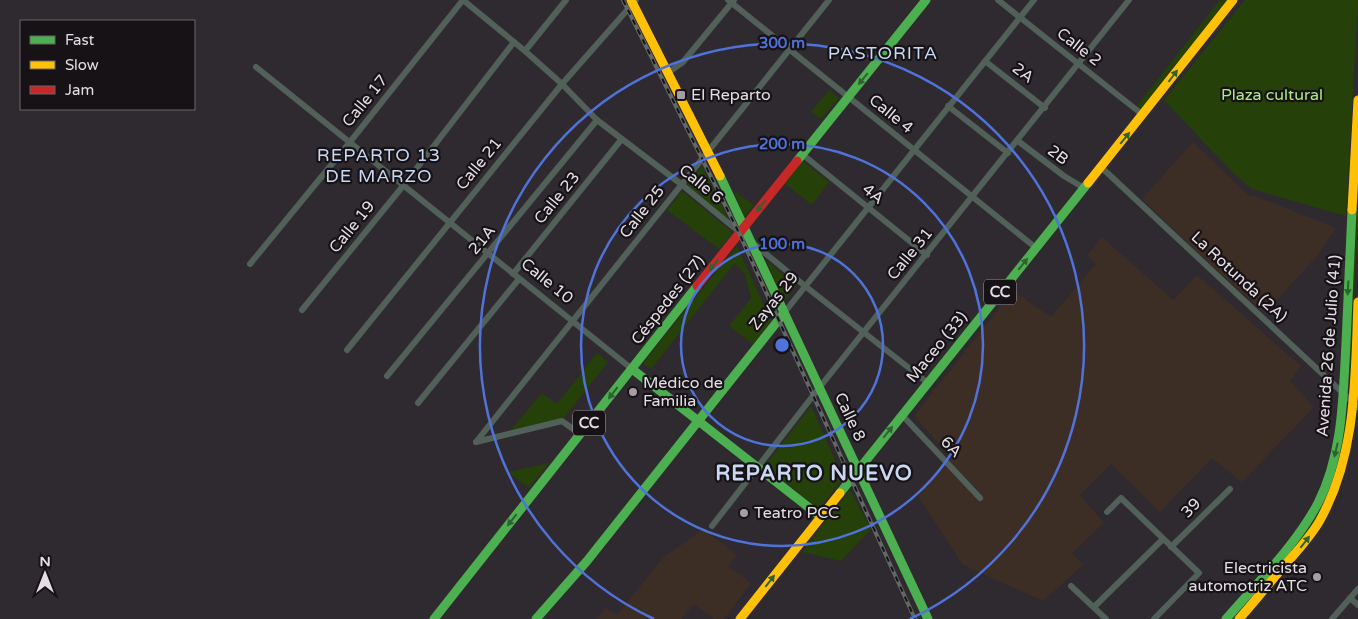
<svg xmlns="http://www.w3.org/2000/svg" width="1358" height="619" viewBox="0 0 1358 619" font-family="'Varela Round',sans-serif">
  <rect width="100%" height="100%" fill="#2f2a2f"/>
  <g fill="#3d2e25">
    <path d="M 1193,142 L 1250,197 L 1252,195 L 1336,228 L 1318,255 L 1265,313 L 1198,253 L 1142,199 Z"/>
    <path d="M 1102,237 L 1173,300 L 1197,275 L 1301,366 L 1290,381 L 1314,407 L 1242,482 L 1212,458 L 1160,512 L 1111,464 L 1080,495 L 1104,523 L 1072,553 L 1083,565 L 1043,601 L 963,565 L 918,496 L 952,458 L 914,416 L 1013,291 L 1051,317 L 1096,264 L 1087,255 Z"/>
    <path d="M 704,529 L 737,555 L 728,566 L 751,583 L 724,619 L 714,619 L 694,604 L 681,619 L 597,619 L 606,608 L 617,615 L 664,557 Z"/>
  </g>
  <g fill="#254009">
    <path d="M 1220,0 L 1227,0 L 1140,110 L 1136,107 Z"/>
    <path d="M 1245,0 L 1358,0 L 1346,216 L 1252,189 L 1233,173 L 1164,100 Z"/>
    <path d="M 829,90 L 839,98 L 821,119 L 811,112 Z"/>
    <path d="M 803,161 L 829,182 L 812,205 L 784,183 Z"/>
    <path d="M 702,166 L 730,222 L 687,185 Z"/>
    <path d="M 1358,185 L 1358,224 L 1350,375 L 1348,375 Z"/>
    <path d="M 682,191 L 731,231 L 731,235 L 719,249 L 667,210 Z"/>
    <path d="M 734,191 L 754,205 L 744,217 Z"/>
    <path d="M 737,246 L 771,321 L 753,344 L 729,326 L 751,298 L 744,272 L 734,264 L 651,369 L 643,363 Z"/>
    <path d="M 766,260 L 796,286 L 784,301 Z"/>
    <path d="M 597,353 L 608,362 L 563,419 L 510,431 L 542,393 L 557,404 Z"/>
    <path d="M 811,406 L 843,478 L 819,509 L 765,466 Z"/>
    <path d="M 1345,419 L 1347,419 C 1342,450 1336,482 1320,511 C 1301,548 1261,587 1233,619 L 1231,619 L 1309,527 L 1319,510 L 1328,490 L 1337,462 Z"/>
    <path d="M 549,463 L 529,488 L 508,472 Z"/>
    <path d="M 850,490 L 871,529 L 841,561 L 802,552 Z"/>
  </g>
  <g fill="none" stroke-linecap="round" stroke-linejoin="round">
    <g stroke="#516058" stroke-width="6">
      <path d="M 463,0 L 525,51 L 562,84 L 597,120 L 681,184 L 805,286 L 928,383"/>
      <path d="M 728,0 L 1036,248"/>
      <path d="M 998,0 L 1143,115"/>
      <path d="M 525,51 L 566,0"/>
      <path d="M 985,61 L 1045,108"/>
      <path d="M 256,67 L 632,369"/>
      <path d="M 669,72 L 683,62 L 734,0"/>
      <path d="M 948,106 L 1008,153"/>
      <path d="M 1018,141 L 1064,176 L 1084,188"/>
      <path d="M 802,154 L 927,255"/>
      <path d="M 1101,167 L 1358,407"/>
      <path d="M 250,264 L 350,142 L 463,0"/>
      <path d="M 513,274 L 621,140"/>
      <path d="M 302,310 L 403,186 L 514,42"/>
      <path d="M 784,313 L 1034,0"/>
      <path d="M 347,350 L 562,84 L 636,0"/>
      <path d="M 387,376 L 597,120"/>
      <path d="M 418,403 L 519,279"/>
      <path d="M 902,415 L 980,498"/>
      <path d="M 476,442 L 829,0"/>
      <path d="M 476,442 L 562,421 L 580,434"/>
      <path d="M 1107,512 L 1121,498 L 1199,573 L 1154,619"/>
      <path d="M 712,526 L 819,388 L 1129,0"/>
      <path d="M 1171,547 L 1230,489"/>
      <path d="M 1071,586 L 1106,619"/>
      <path d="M 1350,598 L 1358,605"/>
      <path d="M 1094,607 L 1163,539"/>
      <path d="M 1332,619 L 1358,589"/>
    </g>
    <g stroke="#4caf50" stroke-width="9">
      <path d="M 797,161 L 926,0"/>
      <path d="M 720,176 L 928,619"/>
      <path d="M 632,369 L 821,517"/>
      <path d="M 840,493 L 1088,183"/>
      <path d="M 434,619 L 697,286"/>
      <path d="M 536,619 L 587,561 L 784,313"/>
      <path d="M 1226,619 C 1257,583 1296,545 1318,503 C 1343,454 1343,396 1346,343 C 1348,298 1350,254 1352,210"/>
    </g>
    <g stroke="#ffc107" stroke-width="9">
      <path d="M 631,0 L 720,176"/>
      <path d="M 1088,183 L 1233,0"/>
      <path d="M 1352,210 L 1358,100"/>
      <path d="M 740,619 L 840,493"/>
      <path d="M 1239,619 C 1255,601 1270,582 1286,564 C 1298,550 1310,537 1319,522 C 1357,455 1355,377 1358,302"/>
    </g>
    <path stroke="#c62828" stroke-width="9" d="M 697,286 L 797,161"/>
    <g stroke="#616866" stroke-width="4">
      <path id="rail" d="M 623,0 L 739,233 L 915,619"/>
    </g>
    <use href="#rail" stroke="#161216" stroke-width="2" stroke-dasharray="5.5" stroke-linecap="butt"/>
  </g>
  <defs><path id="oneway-solid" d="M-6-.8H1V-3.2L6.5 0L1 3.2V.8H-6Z" transform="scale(1.25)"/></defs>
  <g fill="#316033">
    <use href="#oneway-solid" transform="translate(1173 76) rotate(-53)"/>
    <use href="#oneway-solid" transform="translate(863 79) rotate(129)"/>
    <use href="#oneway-solid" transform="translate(1125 138) rotate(-51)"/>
    <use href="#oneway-solid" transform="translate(761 206) rotate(129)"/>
    <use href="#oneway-solid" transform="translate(1023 264) rotate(-51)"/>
    <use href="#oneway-solid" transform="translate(714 265) rotate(128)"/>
    <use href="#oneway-solid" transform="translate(1348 288) rotate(93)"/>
    <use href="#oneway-solid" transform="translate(613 393) rotate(128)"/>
    <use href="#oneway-solid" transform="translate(888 432) rotate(-51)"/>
    <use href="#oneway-solid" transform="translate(1336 450) rotate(103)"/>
    <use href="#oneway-solid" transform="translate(512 520) rotate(128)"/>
    <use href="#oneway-solid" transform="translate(1305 542) rotate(-52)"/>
    <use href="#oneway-solid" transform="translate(770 581) rotate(-52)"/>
  </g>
  <g fill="none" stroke="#4f72db" stroke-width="2.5">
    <circle cx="782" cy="345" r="101"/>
    <circle cx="782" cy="345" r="201"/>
    <path d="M654 619A302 302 0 1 1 910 619"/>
  </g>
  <g fill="#a59fa5" stroke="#161216" stroke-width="2">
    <rect x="676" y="90" width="10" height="10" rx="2.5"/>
    <circle cx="633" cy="392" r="5"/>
    <circle cx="744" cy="513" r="5"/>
    <circle cx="1317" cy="577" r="5"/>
  </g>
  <g text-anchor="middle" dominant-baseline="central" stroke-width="4.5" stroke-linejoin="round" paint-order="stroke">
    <g fill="#161216" stroke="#a6a1a6" stroke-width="1">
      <rect x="984" y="279.5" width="32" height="25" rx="4"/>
      <rect x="573" y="410.5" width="32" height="25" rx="4"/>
    </g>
    <g font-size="15" font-weight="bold" fill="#e4dee4">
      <text x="1000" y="292">CC</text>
      <text x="589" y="423">CC</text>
    </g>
    <g font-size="16" fill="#e4dee4" stroke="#161216">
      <text transform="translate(1079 47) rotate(38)">Calle 2</text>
      <text transform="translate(1023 73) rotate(38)">2A</text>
      <text transform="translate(365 101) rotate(-51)">Calle 17</text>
      <text transform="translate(891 114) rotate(39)">Calle 4</text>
      <text transform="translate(1058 155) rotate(37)">2B</text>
      <text transform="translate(479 164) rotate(-51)">Calle 21</text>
      <text transform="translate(701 184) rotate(39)">Calle 6</text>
      <text transform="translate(873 194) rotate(39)">4A</text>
      <text transform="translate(557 198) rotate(-51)">Calle 23</text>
      <text transform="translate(642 212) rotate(-52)">Calle 25</text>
      <text transform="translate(352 227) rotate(-51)">Calle 19</text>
      <text transform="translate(482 240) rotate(-51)">21A</text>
      <text transform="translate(910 254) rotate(-51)">Calle 31</text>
      <text transform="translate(1239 277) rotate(43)">La Rotunda (2A)</text>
      <text transform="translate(547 281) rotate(39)">Calle 10</text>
      <text transform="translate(668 300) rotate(-52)">Céspedes (27)</text>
      <text transform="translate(774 301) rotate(-52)">Zayas 29</text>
      <text transform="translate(1329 346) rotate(-86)">Avenida 26 de Julio (41)</text>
      <text transform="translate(937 347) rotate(-51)">Maceo (33)</text>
      <text transform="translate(850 417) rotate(65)">Calle 8</text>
      <text transform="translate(951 447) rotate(46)">6A</text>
      <text transform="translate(1191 508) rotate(-45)">39</text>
    </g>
    <g font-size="16" fill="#e4dee4" stroke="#161216" text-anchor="start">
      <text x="691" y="95">El Reparto</text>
      <text x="643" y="383">Médico de<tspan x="643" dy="18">Familia</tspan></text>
      <text x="754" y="513">Teatro PCC</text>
      <text x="1307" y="568" text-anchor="end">Electricista<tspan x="1307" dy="18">automotriz ATC</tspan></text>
    </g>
    <g font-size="16" fill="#aeec82" stroke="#161216">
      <text x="1272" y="95">Plaza cultural</text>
    </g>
    <g font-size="18" letter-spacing="1" fill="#cad9f3" stroke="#161216">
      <text x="883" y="53">PASTORITA</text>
      <text x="379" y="155">REPARTO 13<tspan x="379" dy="21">DE MARZO</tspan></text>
    </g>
    <g font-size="21" font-weight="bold" letter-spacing="1" fill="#cad9f3" stroke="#161216">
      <text x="814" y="473">REPARTO NUEVO</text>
    </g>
  </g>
  <circle cx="782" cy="345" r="8" fill="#4f72db" stroke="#161216" stroke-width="2.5"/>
  <g font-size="15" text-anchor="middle" font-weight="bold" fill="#4f72db" stroke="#161216" stroke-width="4.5" stroke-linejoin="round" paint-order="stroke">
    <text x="782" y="48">300 m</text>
    <text x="782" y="149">200 m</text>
    <text x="782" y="249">100 m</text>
  </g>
  <rect x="20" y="20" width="175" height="90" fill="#161216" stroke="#686468"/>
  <rect x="30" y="36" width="25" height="8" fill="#4caf50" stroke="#686468"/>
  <text x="65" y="45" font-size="15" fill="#e4dee4">Fast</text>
  <rect x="30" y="61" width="25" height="8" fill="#ffc107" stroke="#686468"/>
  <text x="65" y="70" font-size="15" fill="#e4dee4">Slow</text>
  <rect x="30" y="86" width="25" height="8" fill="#c62828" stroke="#686468"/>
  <text x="65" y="95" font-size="15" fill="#e4dee4">Jam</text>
  <g transform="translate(45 574)" stroke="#161216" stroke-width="4" paint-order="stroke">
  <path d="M0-4L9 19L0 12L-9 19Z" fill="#e4dee4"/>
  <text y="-8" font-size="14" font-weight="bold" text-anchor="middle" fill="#e4dee4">N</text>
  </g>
</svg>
